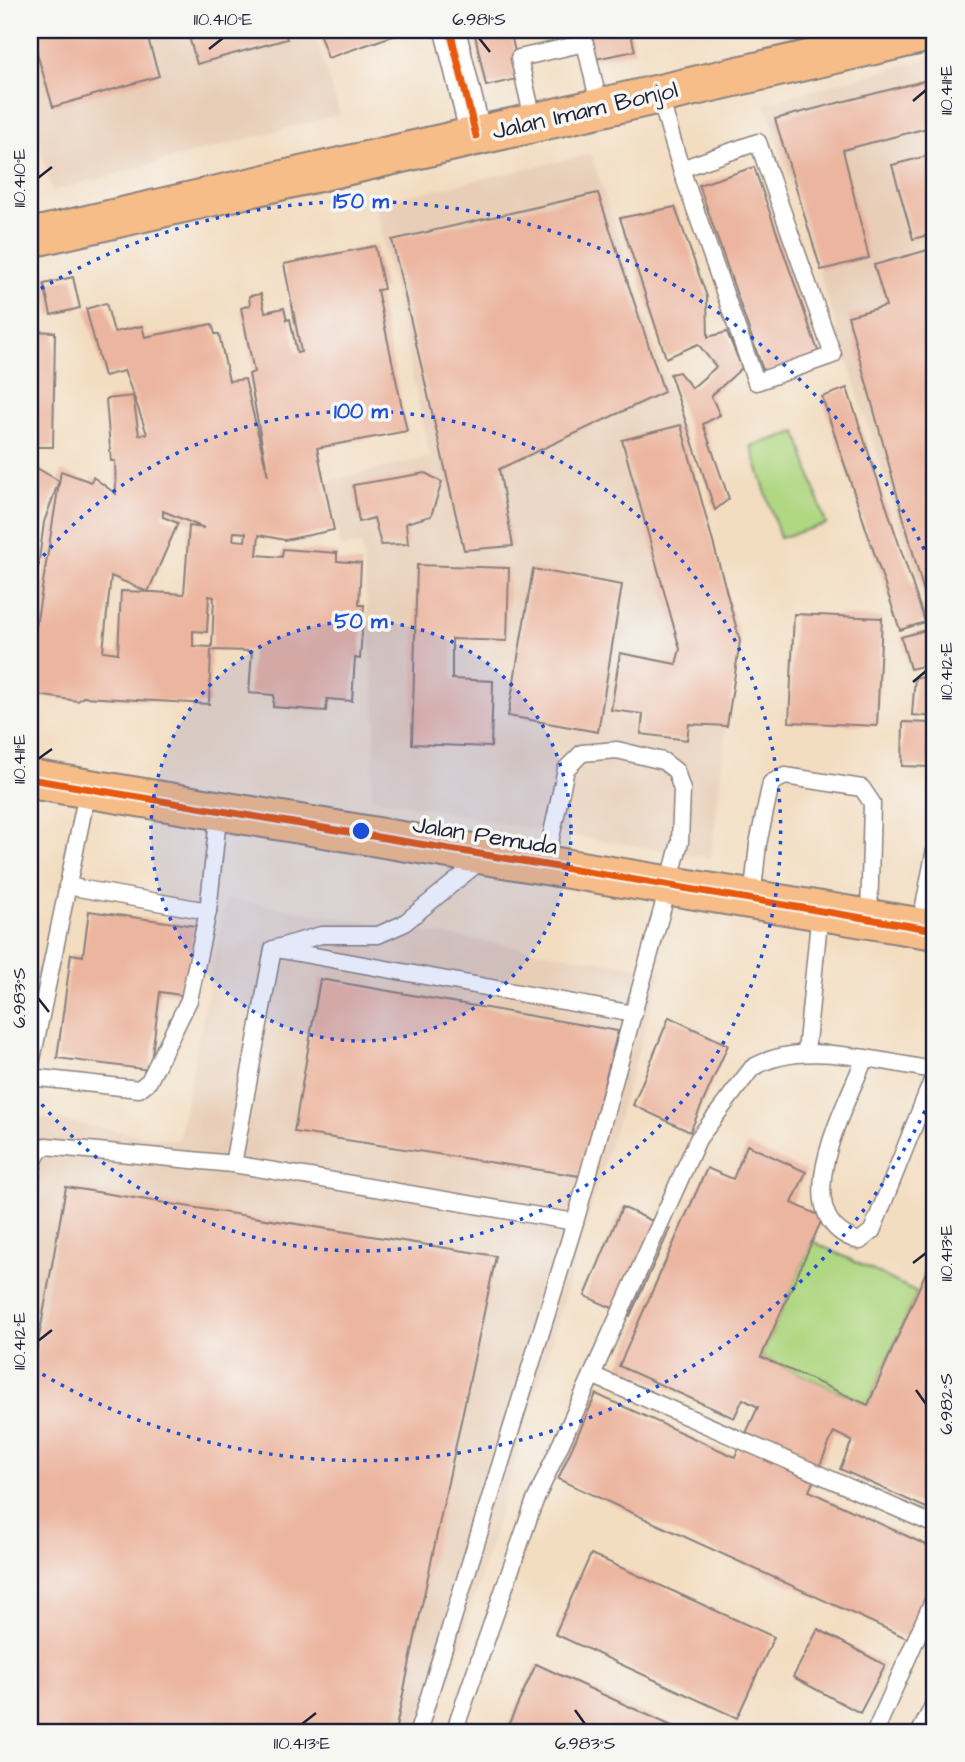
<svg xmlns="http://www.w3.org/2000/svg" width="965" height="1762" viewBox="0 0 965 1762" font-family="'Architects Daughter',sans-serif">
  <rect width="100%" height="100%" fill="#f6f6f2"/>
  <filter id="ink" filterUnits="userSpaceOnUse"><feTurbulence type="fractalNoise" baseFrequency=".0143" numOctaves="2"/><feDisplacementMap in="SourceGraphic" scale="14" xChannelSelector="R" yChannelSelector="G"/><feConvolveMatrix kernelMatrix="1 2 1 2 8 2 1 2 1" color-interpolation-filters="sRGB"/></filter>
  <filter id="wash" filterUnits="userSpaceOnUse"><feTurbulence type="fractalNoise" baseFrequency=".00686" numOctaves="4" result="noise"/><feDisplacementMap in="SourceGraphic" scale="28" xChannelSelector="R" yChannelSelector="G"/><feGaussianBlur stdDeviation="1.57" result="paint"/><feColorMatrix in="noise" values="0 0 0 0 0 0 0 0 0 0 0 0 0 0 0 0 0 1.4 0 .05"/><feComposite in="paint" operator="in"/></filter>
  <g filter="url(#wash)">
    <rect width="100%" height="100%" fill="#f3ddc1"/>
    <g fill="#e8ceb7">
      <path d="M 30,30 L 313,30 L 340,114 L 52,191 L 30,106 Z"/>
      <path d="M 935,57 L 935,596 L 924,600 L 765,103 Z"/>
      <path d="M 591,154 L 675,410 L 736,643 L 711,858 L 519,827 L 370,797 L 376,722 L 362,545 L 340,547 L 326,482 L 430,457 L 375,203 Z"/>
      <path d="M 226,899 L 662,971 L 434,1732 L 30,1732 L 30,1116 L 178,1141 Z"/>
    </g>
    <g fill="#b0d782" stroke="#697c5e" stroke-width="2">
      <path d="M 797,432 L 826,524 L 780,538 L 751,446 Z"/>
      <path d="M 812,1241 L 917,1292 L 868,1405 L 761,1357 Z"/>
    </g>
    <g id="blocks">
      <g fill="#ecb59f" fill-rule="evenodd">
        <path d="M 30,30 L 133,30 L 134,35 L 146,32 L 159,76 L 53,107 Z"/>
        <path d="M 187,30 L 284,30 L 287,39 L 197,64 Z"/>
        <path d="M 318,30 L 410,30 L 328,58 Z"/>
        <path d="M 474,30 L 510,30 L 521,78 L 486,86 Z"/>
        <path d="M 583,30 L 630,30 L 635,51 L 590,60 Z"/>
        <path d="M 935,78 L 935,126 L 843,150 L 869,258 L 821,270 L 775,119 Z"/>
        <path d="M 935,154 L 935,233 L 913,239 L 892,165 Z"/>
        <path d="M 754,167 L 819,354 L 764,373 L 699,185 Z"/>
        <path d="M 598,193 L 664,392 L 499,469 L 513,546 L 464,550 L 392,240 Z"/>
        <path d="M 675,207 L 707,297 L 708,337 L 727,332 L 742,368 L 711,396 L 720,415 L 703,424 L 729,499 L 715,510 L 670,374 L 679,372 L 692,388 L 716,367 L 698,344 L 666,358 L 620,218 Z"/>
        <path d="M 375,246 L 384,289 L 377,290 L 407,431 L 317,448 L 334,530 L 285,540 L 259,535 L 257,555 L 282,557 L 283,549 L 337,553 L 337,561 L 361,563 L 359,605 L 364,605 L 360,659 L 355,658 L 352,701 L 327,699 L 326,711 L 273,707 L 274,695 L 249,693 L 252,651 L 211,650 L 209,704 L 83,697 L 78,701 L 30,694 L 30,663 L 61,471 L 91,482 L 93,477 L 116,494 L 115,461 L 111,461 L 106,399 L 133,396 L 139,435 L 147,434 L 133,394 L 124,371 L 104,376 L 86,309 L 106,303 L 114,332 L 142,326 L 145,337 L 212,324 L 215,334 L 219,334 L 229,381 L 245,379 L 268,476 L 249,374 L 254,372 L 241,308 L 250,305 L 249,296 L 261,294 L 265,312 L 284,308 L 287,320 L 290,319 L 297,353 L 301,352 L 284,264 ZM 163,511 L 204,528 L 189,526 L 184,594 L 153,592 L 121,591 L 118,653 L 103,651 L 111,576 L 148,592 L 178,523 L 163,517 ZM 234,532 L 246,533 L 245,541 L 233,540 ZM 209,596 L 214,597 L 212,647 L 193,646 L 193,631 L 207,632 Z"/>
        <path d="M 935,248 L 935,593 L 925,596 L 848,316 L 886,306 L 874,265 Z"/>
        <path d="M 73,277 L 80,308 L 51,315 L 44,284 Z"/>
        <path d="M 30,331 L 55,332 L 53,447 L 30,447 Z"/>
        <path d="M 847,388 L 925,622 L 900,630 L 822,397 Z"/>
        <path d="M 681,425 L 740,641 L 727,726 L 689,724 L 687,740 L 641,734 L 643,714 L 611,710 L 620,653 L 676,664 L 680,649 L 622,440 Z"/>
        <path d="M 30,464 L 59,481 L 44,522 L 31,621 Z"/>
        <path d="M 425,473 L 442,482 L 431,516 L 406,523 L 408,544 L 381,545 L 374,518 L 359,522 L 353,485 Z"/>
        <path d="M 417,565 L 509,568 L 507,641 L 452,639 L 452,679 L 493,681 L 491,747 L 412,744 Z"/>
        <path d="M 533,569 L 622,585 L 598,732 L 508,716 Z"/>
        <path d="M 794,614 L 882,618 L 877,726 L 789,722 Z"/>
        <path d="M 933,628 L 935,663 L 910,669 L 901,637 Z"/>
        <path d="M 915,677 L 935,679 L 935,717 L 912,715 Z"/>
        <path d="M 903,722 L 932,723 L 931,767 L 902,766 Z"/>
        <path d="M 89,911 L 196,926 L 187,996 L 160,992 L 150,1070 L 57,1058 L 71,954 L 83,956 Z"/>
        <path d="M 320,979 L 618,1031 L 580,1176 L 294,1132 Z"/>
        <path d="M 669,1017 L 728,1045 L 690,1132 L 633,1105 Z"/>
        <path d="M 747,1145 L 806,1172 L 792,1203 L 823,1217 L 761,1357 L 868,1405 L 935,1251 L 935,1512 L 840,1469 L 852,1441 L 834,1432 L 809,1491 L 935,1549 L 935,1591 L 913,1641 L 558,1479 L 596,1394 L 735,1457 L 758,1407 L 743,1399 L 734,1418 L 619,1366 L 707,1168 L 733,1179 Z"/>
        <path d="M 66,1187 L 496,1256 L 395,1732 L 30,1732 L 30,1387 Z"/>
        <path d="M 622,1207 L 670,1229 L 630,1316 L 585,1296 Z"/>
        <path d="M 591,1554 L 774,1637 L 737,1718 L 555,1634 Z"/>
        <path d="M 818,1629 L 885,1665 L 860,1713 L 793,1677 Z"/>
        <path d="M 536,1664 L 685,1732 L 505,1732 Z"/>
      </g>
    </g>
  </g>
  <g filter="url(#ink)">
    <use href="#blocks" fill-opacity="0" stroke="#8a807e" stroke-width="2"/>
    <g fill="none" stroke-linecap="round" stroke-linejoin="round">
      <g stroke="#8a807e" stroke-width="19">
        <g id="lane">
          <path d="M 659,94 L 681,169 L 756,382 L 833,355 L 758,142 L 681,169"/>
          <path d="M 534,123 L 519,58 L 585,43 L 600,108"/>
          <path d="M 67,886 L 208,911"/>
          <path d="M 752,899 L 758,844 L 771,783 L 785,776 L 862,788 L 872,803 L 869,919"/>
          <path d="M 920,927 L 935,849"/>
          <path d="M 276,949 L 634,1014"/>
          <path d="M 806,1052 L 820,911"/>
          <path d="M 864,1060 C 846,1106 782,1220 860,1241 L 872,1231 L 935,1073"/>
          <path d="M 30,1069 L 88,788"/>
          <path d="M 30,1077 L 139,1089 L 149,1081 L 189,1000 L 208,911 L 219,810"/>
          <path d="M 233,1164 L 575,1222"/>
          <path d="M 30,1193 C 32,1177 30,1154 46,1146 L 233,1164 L 273,949 L 321,935 L 378,935 L 403,924 L 484,858"/>
          <path d="M 592,1375 L 935,1525"/>
          <path d="M 418,1732 L 575,1222 L 662,910 L 680,842 L 682,790 L 676,771 L 663,761 L 617,750 L 582,753 L 566,769 L 545,865"/>
          <path d="M 454,1732 L 534,1503 L 592,1375 L 698,1139 L 752,1068 C 802,1038 880,1062 935,1070"/>
          <path d="M 875,1732 L 935,1596"/>
          <path d="M 920,1732 L 935,1702"/>
        </g>
      </g>
      <g stroke="#8a807e" stroke-width="33">
        <path id="street" d="M 450,30 L 476,136"/>
      </g>
      <g stroke="#8a807e" stroke-width="42">
        <g id="primary">
          <path d="M 30,238 L 935,31"/>
          <path d="M 30,779 L 935,930"/>
        </g>
      </g>
      <use href="#lane" stroke="#fff" stroke-width="16"/>
      <use href="#street" stroke="#fff" stroke-width="30"/>
      <use href="#primary" stroke="#f7bd88" stroke-width="38"/>
      <g stroke="#f6f6f2" stroke-width="11">
        <g id="cycleway">
          <path d="M 450,30 L 476,136"/>
          <path d="M 30,779 L 935,930"/>
        </g>
      </g>
      <use href="#cycleway" stroke="#e8590c" stroke-width="7"/>
    </g>
  </g>
  <path fill="none" stroke="#22223b" stroke-width="2.5" d="M 479,38 L 490,52M 209,49 L 223,38M 913,101 L 926,90M 38,178 L 52,167M 913,682 L 926,671M 38,759 L 52,749M 38,998 L 49,1012M 913,1263 L 926,1253M 38,1341 L 52,1330M 916,1390 L 926,1404M 575,1710 L 585,1724M 302,1724 L 316,1713"/>
  <circle cx="361" cy="831" r="210" fill="#1d4ed8" fill-opacity=".12"/>
  <g fill="none" stroke="#1d4ed8" stroke-width="3.5" stroke-dasharray="3.5 7">
    <circle cx="361" cy="831" r="210"/>
    <path d="M30 572A420 420 0 1 1 30 1090"/>
    <path d="M934 1092A630 630 0 0 1 32 1368M32 294A630 630 0 0 1 934 570"/>
  </g>
  <g text-anchor="middle" dominant-baseline="central" stroke-width="7" stroke-linejoin="round" paint-order="stroke">
    <g font-size="24" fill="#22223b" stroke="#f6f6f2">
      <text transform="translate(585 111) rotate(-13)">Jalan Imam Bonjol</text>
      <text transform="translate(485 836) rotate(9)">Jalan Pemuda</text>
    </g>
  </g>
  <circle cx="361" cy="831" r="10" fill="#1d4ed8" stroke="#f6f6f2" stroke-width="3.5"/>
  <g font-size="21" text-anchor="middle" font-weight="bold" fill="#1d4ed8" stroke="#f6f6f2" stroke-width="7" stroke-linejoin="round" paint-order="stroke">
    <text x="361" y="208">150 m</text>
    <text x="361" y="418">100 m</text>
    <text x="361" y="628">50 m</text>
  </g>
  <rect width="965" height="1762" fill="none" stroke="#f6f6f2" stroke-width="77"/>
  <rect x="38" y="38" width="888" height="1686" fill="none" stroke="#22223b" stroke-width="2.5"/>
  <g font-size="18" text-anchor="middle" fill="#22223b">
    <text x="223" y="25">110.410°E</text>
    <text x="479" y="25">6.981°S</text>
    <text transform="translate(946 90) rotate(-90)" y="6">110.411°E</text>
    <text transform="translate(19 178) rotate(-90)" y="6">110.410°E</text>
    <text transform="translate(946 671) rotate(-90)" y="6">110.412°E</text>
    <text transform="translate(19 759) rotate(-90)" y="6">110.411°E</text>
    <text transform="translate(19 998) rotate(-90)" y="6">6.983°S</text>
    <text transform="translate(946 1253) rotate(-90)" y="6">110.413°E</text>
    <text transform="translate(19 1341) rotate(-90)" y="6">110.412°E</text>
    <text transform="translate(946 1404) rotate(-90)" y="6">6.982°S</text>
    <text x="302" y="1749">110.413°E</text>
    <text x="585" y="1749">6.983°S</text>
  </g>
</svg>
